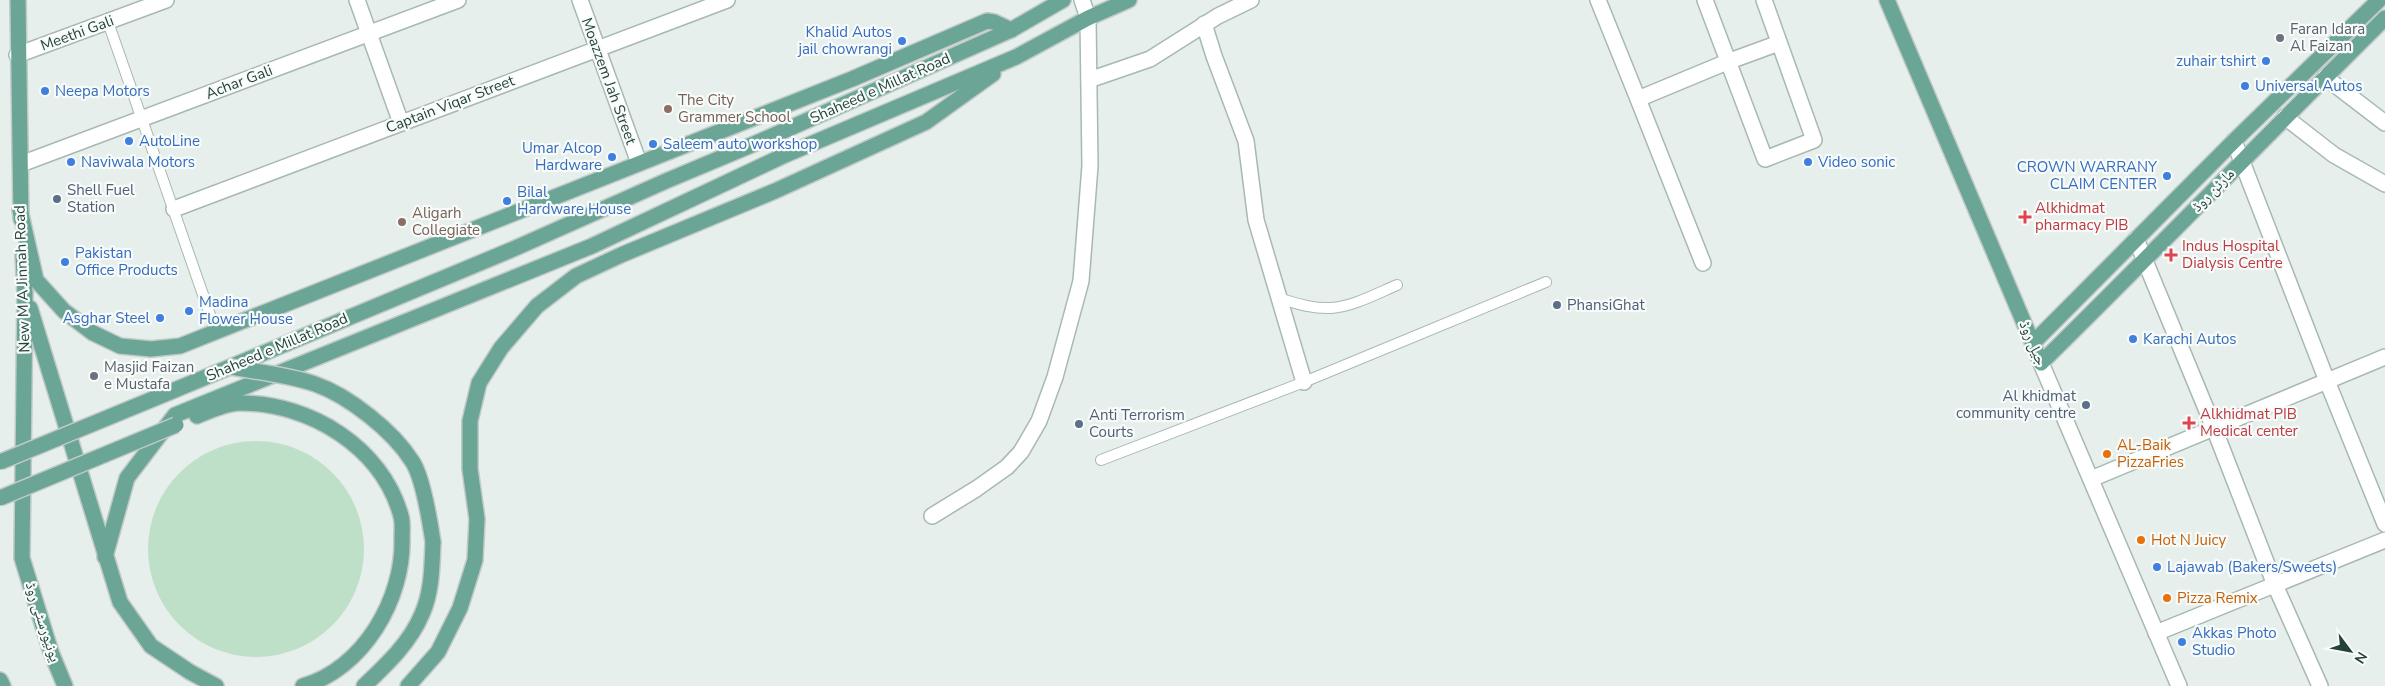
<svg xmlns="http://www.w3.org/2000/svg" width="2385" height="686" viewBox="0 0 2385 686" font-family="'Nunito Sans','Noto Naskh Arabic',sans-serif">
  <rect width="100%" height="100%" fill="#e6efeb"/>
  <circle fill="#bfe0c8" cx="256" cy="549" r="108"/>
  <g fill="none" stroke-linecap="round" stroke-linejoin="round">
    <g stroke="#a8b8b2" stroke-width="12">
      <g id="service">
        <path d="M 108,22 L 216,332"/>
        <path d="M 1278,298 C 1295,303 1313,309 1331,308 C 1352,307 1378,293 1397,285"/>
        <path d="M 1101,460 L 1304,382 L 1546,282"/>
      </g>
    </g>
    <g stroke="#a8b8b2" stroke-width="18">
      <g id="minor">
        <path d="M 357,0 L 401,123"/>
        <path d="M 580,0 L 639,163"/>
        <path d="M 1598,0 L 1638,99"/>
        <path d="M 1705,0 L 1765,159 L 1814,140 L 1764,0"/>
        <path d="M 1204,24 L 1214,56 L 1246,141 L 1256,220 L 1304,382"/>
        <path d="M 17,55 L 166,0"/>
        <path d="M 2325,77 L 2385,123"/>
        <path d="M 1089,80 L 1150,59 L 1218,16 L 1251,0"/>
        <path d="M 2285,117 L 2334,155 L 2385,184"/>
        <path d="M 2234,141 L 2327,381 L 2385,524"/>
        <path d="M 21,164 L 458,0"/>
        <path d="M 174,209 L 727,0"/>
        <path d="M 2136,239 L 2214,428 L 2275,585 L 2320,686"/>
        <path d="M 1703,263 L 1638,99 L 1727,62 L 1779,43"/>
        <path d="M 2091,479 L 2385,357"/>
        <path d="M 932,516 L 976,489 L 1007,467 L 1021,452 L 1039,421 L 1055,377 L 1081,281 L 1090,166 L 1088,18"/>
        <path d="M 2156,633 L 2385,540"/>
      </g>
    </g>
    <g stroke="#a8b8b2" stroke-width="18">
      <path id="tertiary" d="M 2041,363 L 2179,686"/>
    </g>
    <g stroke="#a4bbb3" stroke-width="18">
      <path id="secondary" d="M 1082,0 L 1088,18"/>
    </g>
    <g stroke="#c2cac8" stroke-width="18">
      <g id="primary">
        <path d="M 18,0 L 21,219"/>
        <path d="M 1887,0 L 2041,363 C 2157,249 2270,132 2385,18"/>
        <path d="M 20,210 L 36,280 L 64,311 L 93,333 L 120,346 L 151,349 L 180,346 L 852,79 L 987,21 L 994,22 L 1011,30"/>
        <path d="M 23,255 L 25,293 L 22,558 L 51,652 L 65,686"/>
        <path d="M 30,308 L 120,602 L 151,646 L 190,672 L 216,686"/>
        <path d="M 2033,343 L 2234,141 L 2379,0"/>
        <path d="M 170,392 L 511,250 L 666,181 L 754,144 L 1011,30 L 1063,0"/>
        <path d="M 197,416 C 209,411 227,403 240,403 C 310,403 382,447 401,516 C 403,523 402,531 402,538 C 404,599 363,669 303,686"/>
        <path d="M 105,557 L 127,478 L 175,415 L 592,246 L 785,155 L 1016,57 L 1088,18 L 1129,0"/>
        <path d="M 0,680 L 3,686"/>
        <path d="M 364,686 C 386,665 410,643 422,614 C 432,592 432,566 433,542"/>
        <path d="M 408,686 L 438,652 L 460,608 L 475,560 L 477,519 L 470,469 L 470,421 L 479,383 L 501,348 L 537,306 L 576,276 L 621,255 L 775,191 L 926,122 L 993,74"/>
      </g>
    </g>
    <use href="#service" stroke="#fff" stroke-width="10"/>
    <use href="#minor" stroke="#fff" stroke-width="15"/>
    <use href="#tertiary" stroke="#fff" stroke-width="15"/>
    <use href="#secondary" stroke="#fff" stroke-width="15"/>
    <use href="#primary" stroke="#6aa596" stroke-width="15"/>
    <g stroke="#c2cac8" stroke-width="18" stroke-linecap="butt">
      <g id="primary-bridge">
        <path d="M 230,367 C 257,372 289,375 315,384 C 349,396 393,431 412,461 C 423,477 430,522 433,542"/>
        <path d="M 0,462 L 170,392"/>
        <path d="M 0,498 L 176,425"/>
      </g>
    </g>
    <use href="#primary-bridge" stroke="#6aa596" stroke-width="15"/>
  </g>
  <g fill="#6b7280" stroke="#f7fbf9" stroke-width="2">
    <circle cx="2280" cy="38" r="5"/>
    <circle cx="94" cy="376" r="5"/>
  </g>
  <g fill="#3f7fe0" stroke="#f7fbf9" stroke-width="2">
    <circle cx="902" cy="41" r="5"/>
    <circle cx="2266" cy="61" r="5"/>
    <circle cx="2245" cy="86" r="5"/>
    <circle cx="45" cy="91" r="5"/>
    <circle cx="129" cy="141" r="5"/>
    <circle cx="653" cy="144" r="5"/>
    <circle cx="612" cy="157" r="5"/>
    <circle cx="71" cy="162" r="5"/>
    <circle cx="1808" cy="162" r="5"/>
    <circle cx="2167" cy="176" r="5"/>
    <circle cx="507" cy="201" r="5"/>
    <circle cx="65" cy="262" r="5"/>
    <circle cx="189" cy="311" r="5"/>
    <circle cx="160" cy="318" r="5"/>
    <circle cx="2133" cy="339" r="5"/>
    <circle cx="2157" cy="567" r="5"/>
    <circle cx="2182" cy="642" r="5"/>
  </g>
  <g fill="#8d6e63" stroke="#f7fbf9" stroke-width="2">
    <circle cx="668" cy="109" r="5"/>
    <circle cx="402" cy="222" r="5"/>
  </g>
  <g fill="#5c6f8a" stroke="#f7fbf9" stroke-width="2">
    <circle cx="57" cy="199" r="5"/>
    <circle cx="1557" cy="305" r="5"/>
    <circle cx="2086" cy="405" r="5"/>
    <circle cx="1079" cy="424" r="5"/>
  </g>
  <g fill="#e0444e" stroke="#f7fbf9" stroke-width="2">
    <path d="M2022.5 209.5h5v5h5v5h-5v5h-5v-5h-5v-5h5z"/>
    <path d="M2168.5 247.5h5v5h5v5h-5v5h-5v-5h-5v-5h5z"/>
    <path d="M2186.5 415.5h5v5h5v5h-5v5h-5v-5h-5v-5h5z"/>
  </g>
  <g fill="#e8710a" stroke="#f7fbf9" stroke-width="2">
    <circle cx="2107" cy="454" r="5"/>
    <circle cx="2141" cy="540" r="5"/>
    <circle cx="2167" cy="598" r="5"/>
  </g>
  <g text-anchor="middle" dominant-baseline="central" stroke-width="4.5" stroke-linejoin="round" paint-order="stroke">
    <g font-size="15" fill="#5b616d" stroke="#f7fbf9" text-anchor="start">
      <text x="2290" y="29">Faran Idara<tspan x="2290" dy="17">Al Faizan</tspan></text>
      <text x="104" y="367">Masjid Faizan<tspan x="104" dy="17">e Mustafa</tspan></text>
    </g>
    <g font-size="15" fill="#366cbe" stroke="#f7fbf9" text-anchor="start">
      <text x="892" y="32" text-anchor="end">Khalid Autos<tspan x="892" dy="17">jail chowrangi</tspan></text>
      <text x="2256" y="61" text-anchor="end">zuhair tshirt</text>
      <text x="2255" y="86">Universal Autos</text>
      <text x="55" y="91">Neepa Motors</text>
      <text x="139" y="141">AutoLine</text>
      <text x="663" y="144">Saleem auto workshop</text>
      <text x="602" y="148" text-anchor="end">Umar Alcop<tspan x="602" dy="17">Hardware</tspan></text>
      <text x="81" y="162">Naviwala Motors</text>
      <text x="1818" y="162">Video sonic</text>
      <text x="2157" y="167" text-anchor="end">CROWN WARRANY<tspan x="2157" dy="17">CLAIM CENTER</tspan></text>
      <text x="517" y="192">Bilal<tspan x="517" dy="17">Hardware House</tspan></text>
      <text x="75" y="253">Pakistan<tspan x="75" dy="17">Office Products</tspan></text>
      <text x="199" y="302">Madina<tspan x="199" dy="17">Flower House</tspan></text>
      <text x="150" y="318" text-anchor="end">Asghar Steel</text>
      <text x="2143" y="339">Karachi Autos</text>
      <text x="2167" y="567">Lajawab (Bakers/Sweets)</text>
      <text x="2192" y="633">Akkas Photo<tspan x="2192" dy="17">Studio</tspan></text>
    </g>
    <g font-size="15" fill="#24423a" stroke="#f7fbf9">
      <text transform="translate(77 33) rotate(-20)">Meethi Gali</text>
      <text transform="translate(609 81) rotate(70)">Moazzem Jah Street</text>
      <text transform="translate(239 82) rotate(-21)">Achar Gali</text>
      <text transform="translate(880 88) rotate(-24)">Shaheed e Millat Road</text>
      <text transform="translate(450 104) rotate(-21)">Captain Viqar Street</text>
      <text transform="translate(2213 190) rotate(-46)">مارٹن روڈ</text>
      <text transform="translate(22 279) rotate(-92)">New M A Jinnah Road</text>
      <text transform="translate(2033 343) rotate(67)">جیل روڈ</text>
      <text transform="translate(277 347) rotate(-23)">Shaheed e Millat Road</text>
      <text transform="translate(43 622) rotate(72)">یونیورسٹی روڈ</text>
    </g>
    <g font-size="15" fill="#785e54" stroke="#f7fbf9" text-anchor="start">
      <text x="678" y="100">The City<tspan x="678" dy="17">Grammer School</tspan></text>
      <text x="412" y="213">Aligarh<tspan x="412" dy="17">Collegiate</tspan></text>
    </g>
    <g font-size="15" fill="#4e5e75" stroke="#f7fbf9" text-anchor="start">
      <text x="67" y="190">Shell Fuel<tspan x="67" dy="17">Station</tspan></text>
      <text x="1567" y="305">PhansiGhat</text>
      <text x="2076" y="396" text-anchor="end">Al khidmat<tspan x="2076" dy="17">community centre</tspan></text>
      <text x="1089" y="415">Anti Terrorism<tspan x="1089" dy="17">Courts</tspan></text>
    </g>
    <g font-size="15" fill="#be3a42" stroke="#f7fbf9" text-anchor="start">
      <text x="2035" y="208">Alkhidmat<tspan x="2035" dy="17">pharmacy PIB</tspan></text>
      <text x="2182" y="246">Indus Hospital<tspan x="2182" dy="17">Dialysis Centre</tspan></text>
      <text x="2200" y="414">Alkhidmat PIB<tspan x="2200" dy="17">Medical center</tspan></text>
    </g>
    <g font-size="15" fill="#c56008" stroke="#f7fbf9" text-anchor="start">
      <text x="2117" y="445">AL-Baik<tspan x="2117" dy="17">PizzaFries</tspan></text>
      <text x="2151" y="540">Hot N Juicy</text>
      <text x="2177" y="598">Pizza Remix</text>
    </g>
  </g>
  <g transform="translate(2350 651) rotate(122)" stroke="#f7fbf9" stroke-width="4" paint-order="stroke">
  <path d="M0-4L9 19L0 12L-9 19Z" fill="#24423a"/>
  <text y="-8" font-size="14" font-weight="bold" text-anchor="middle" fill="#24423a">N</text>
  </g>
</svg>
